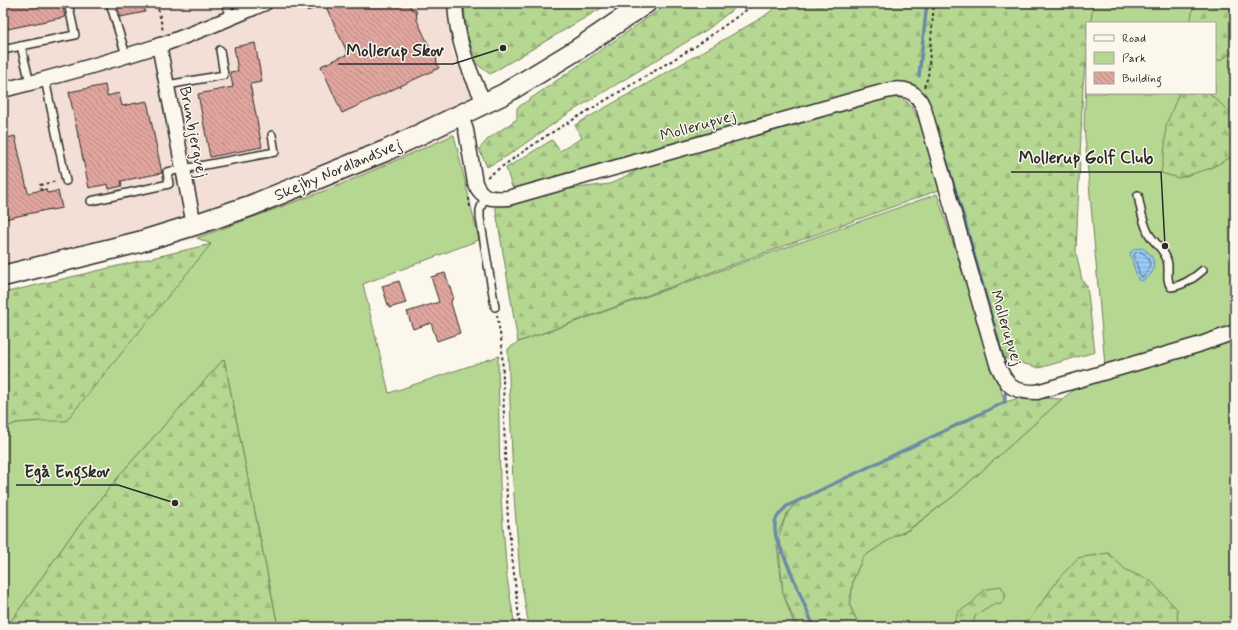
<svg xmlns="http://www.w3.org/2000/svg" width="1238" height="630" viewBox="0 0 1238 630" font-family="Mynerve,sans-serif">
  <defs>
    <pattern id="forest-firs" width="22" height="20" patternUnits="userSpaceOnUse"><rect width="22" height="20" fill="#b6d791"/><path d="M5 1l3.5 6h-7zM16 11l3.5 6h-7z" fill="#9db97d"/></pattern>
    <pattern id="water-rules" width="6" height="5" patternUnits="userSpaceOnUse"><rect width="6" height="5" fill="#98cbf5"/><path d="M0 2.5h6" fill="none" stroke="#83aed2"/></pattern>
    <pattern id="building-back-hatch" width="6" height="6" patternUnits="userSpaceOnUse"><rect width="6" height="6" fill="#e0a69e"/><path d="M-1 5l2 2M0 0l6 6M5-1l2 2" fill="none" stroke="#b68781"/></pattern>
  </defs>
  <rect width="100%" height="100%" fill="#fbf7ec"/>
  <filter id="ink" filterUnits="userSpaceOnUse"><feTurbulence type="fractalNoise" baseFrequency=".025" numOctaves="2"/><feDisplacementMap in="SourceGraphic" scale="8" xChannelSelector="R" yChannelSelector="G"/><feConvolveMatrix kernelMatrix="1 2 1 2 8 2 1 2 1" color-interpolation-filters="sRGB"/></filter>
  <g filter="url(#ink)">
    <path fill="#f3dfd5" d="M 3,3 L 449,3 L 452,51 L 472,98 L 446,113 L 454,135 L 335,187 L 197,238 L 3,286 Z"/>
    <g fill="#b6d791" stroke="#70815e">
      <path d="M 1090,3 L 1235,3 L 1235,627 L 860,627 L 850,606 L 853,580 L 863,557 L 893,537 L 909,530 L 955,495 L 1062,399 L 1105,366 L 1084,126 L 1087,62 L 1087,93 L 1215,93 L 1215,23 L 1089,23 Z"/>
      <path d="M 454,135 L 479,240 L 363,284 L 389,393 L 499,356 L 498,360 L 500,485 L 507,577 L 515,627 L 278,627 L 224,359 L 124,470 L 71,536 L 7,627 L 3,627 L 3,429 L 16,423 L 39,421 L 211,244 L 197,238 L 335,187 Z"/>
      <path d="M 937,194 L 1005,402 L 798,500 L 786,515 L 776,538 L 783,593 L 795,627 L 529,627 L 520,574 L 513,482 L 508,349 L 518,342 Z"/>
    </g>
    <g fill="url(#forest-firs)" stroke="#70815e">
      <path d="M 464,3 L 610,3 L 490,74 L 478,65 L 466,32 Z"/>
      <path d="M 669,3 L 741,3 L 708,29 L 569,113 L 507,156 L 487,167 L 479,149 L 488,139 L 517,119 L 517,108 Z"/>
      <path d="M 781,3 L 1093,3 L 1091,23 L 1087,23 L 1087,54 L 1083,85 L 1076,252 L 1082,280 L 1087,286 L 1095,352 L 1039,368 L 1004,358 L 963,215 L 952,184 L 909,87 L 893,82 L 649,150 L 515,189 L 512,187 L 506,168 L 552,140 L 560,151 L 582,138 L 575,125 L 763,17 Z"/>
      <path d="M 1194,3 L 1235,3 L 1234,51 L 1221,60 L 1215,60 L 1215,23 L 1190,23 Z"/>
      <path d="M 1179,93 L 1209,93 L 1231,113 L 1235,112 L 1235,155 L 1211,168 L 1179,178 L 1161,173 L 1165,147 L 1166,125 Z"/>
      <path d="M 893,96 C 901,98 909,101 913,109 C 926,130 933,164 940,188 L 939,190 L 518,342 L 495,205 L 560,190 L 610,184 L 654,162 Z"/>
      <path d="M 211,244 L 66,421 L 40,421 L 16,423 L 3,429 L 3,293 Z"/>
      <path d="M 224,359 L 278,627 L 7,627 L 71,536 L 124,470 Z"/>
      <path d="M 1022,397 L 1062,399 L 955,495 L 908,530 L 893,537 L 863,557 L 853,580 L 850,606 L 860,627 L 797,627 L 783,593 L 778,540 L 786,515 L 798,500 L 970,420 L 1002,403 Z"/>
      <path d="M 1108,553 L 1126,570 L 1151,581 L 1177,609 L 1178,627 L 1024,627 L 1060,577 L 1078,558 Z"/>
      <path d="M 1001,586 L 1006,595 L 1001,604 L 993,605 L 975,616 L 973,627 L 953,627 L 958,612 L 972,603 L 984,590 Z"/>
    </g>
    <path fill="url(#water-rules)" stroke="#6c8ba4" d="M 1142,248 C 1157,255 1159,275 1141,281 L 1138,280 L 1130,253 L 1134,249 Z"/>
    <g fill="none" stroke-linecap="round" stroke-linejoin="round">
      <path stroke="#576b7c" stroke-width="1" d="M 1141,252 C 1152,257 1153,271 1142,277 L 1140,275 L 1134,255 L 1136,253 Z"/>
      <g stroke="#6c8ba4" stroke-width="3.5">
        <path d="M 919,76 L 927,3"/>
        <path d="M 939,137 L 963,215 L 1005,365"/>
        <path d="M 814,627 L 776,537 C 773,520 775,518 787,506 L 1005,402 L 1005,394"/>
      </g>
    </g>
    <g fill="url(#building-back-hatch)" stroke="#2b2b2b">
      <path d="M 13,3 L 62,3 L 65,17 L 3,30 L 3,5 Z"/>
      <path d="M 117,3 L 144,3 L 145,12 L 120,17 Z"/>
      <path d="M 336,3 L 409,3 L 412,10 L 416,10 L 417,20 L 434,57 L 436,56 L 437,64 L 439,68 L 342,113 L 321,66 L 348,54 L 326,7 Z"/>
      <path d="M 255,43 L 262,82 L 250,84 L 262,147 L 210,157 L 198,94 L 233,87 L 230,72 L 238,71 L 234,47 Z"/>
      <path d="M 105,85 L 107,96 L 119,93 L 122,106 L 147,101 L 162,173 L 121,181 L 122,186 L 109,189 L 108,184 L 89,188 L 69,92 Z"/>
      <path d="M 15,136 L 28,193 L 46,189 L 47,193 L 58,191 L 62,208 L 51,210 L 51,209 L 4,219 L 3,213 L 3,139 Z"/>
      <path d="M 445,273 L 453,296 L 451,303 L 460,333 L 437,341 L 431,323 L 413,329 L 407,312 L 439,302 L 431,277 Z"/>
      <path d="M 399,281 L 406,303 L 389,308 L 382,286 Z"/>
    </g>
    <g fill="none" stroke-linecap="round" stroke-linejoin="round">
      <g stroke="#2b2b2b" stroke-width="10">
        <g id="lane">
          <path d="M 110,3 L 126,55"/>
          <path d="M 225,3 L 232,17"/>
          <path d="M 308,6 L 315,3"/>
          <path d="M 3,50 L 21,46"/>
          <path d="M 45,79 L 66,181"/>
          <path d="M 30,83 L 21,46 L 75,35 L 68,3"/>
          <path d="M 167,85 L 224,75 L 220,50"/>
          <path d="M 1138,195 C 1140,207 1143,223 1149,234 C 1154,243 1164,249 1167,260 C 1170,268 1165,280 1171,287 C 1182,286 1194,278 1203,270"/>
          <path d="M 485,196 L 480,210 L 480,218 L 495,307"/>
          <path d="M 91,201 L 169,184 L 167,172 L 275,152 L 272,135"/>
        </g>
      </g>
      <g stroke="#2b2b2b" stroke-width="17">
        <g id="street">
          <path d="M 455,3 C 457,41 468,70 485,104"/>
          <path d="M 159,45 L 194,225"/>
          <path d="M 3,90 C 55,77 107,62 158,46 C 194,34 230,18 265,3"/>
          <path d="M 461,116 L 466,130 L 475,183 C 482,200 493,199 508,198 L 871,95 C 887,91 905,83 918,98 C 921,101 922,105 924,109 L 997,364 C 1008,387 1011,392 1037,392 L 1198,345 L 1235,332"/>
        </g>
      </g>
      <g stroke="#2b2b2b" stroke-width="23">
        <path id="secondary" d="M 3,276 L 139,242 L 194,225 L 250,206 L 385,151 L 504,94 L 578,49 L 646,3"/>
      </g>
      <g stroke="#2b2b2b" stroke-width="2" stroke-dasharray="3 3" stroke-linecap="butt">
        <path d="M 157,3 L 163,31"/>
        <path d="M 924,87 L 928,77 L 934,3"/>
        <path d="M 487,177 L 546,136 L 696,46 L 756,3"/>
        <path d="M 41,191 L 40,185 L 57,181"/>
        <path d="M 469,198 L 470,208"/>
        <path d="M 497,315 L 502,345 L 505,453 L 508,520 L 520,627"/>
      </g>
      <use href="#lane" stroke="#fbf7ec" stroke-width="7"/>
      <use href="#street" stroke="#fbf7ec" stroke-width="14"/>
      <use href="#secondary" stroke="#fbf7ec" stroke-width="20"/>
    </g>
  </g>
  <g text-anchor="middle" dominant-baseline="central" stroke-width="3" stroke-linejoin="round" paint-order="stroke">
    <g font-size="16" fill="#2b2b2b" stroke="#fbf7ec">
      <text transform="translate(698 126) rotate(-16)">Mollerupvej</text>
      <text transform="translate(193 132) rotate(79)">Brunbjergvej</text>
      <text transform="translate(338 170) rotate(-23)">Skejby Nordlandsvej</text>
      <text transform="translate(1006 328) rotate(73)">Mollerupvej</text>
    </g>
  </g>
  <path fill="none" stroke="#2b2b2b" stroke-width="1.5" d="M503 48L453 64H338M1165 246L1161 172H1011M175 503L118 485H16"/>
  <g fill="#2b2b2b" stroke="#fbf7ec" stroke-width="1.5">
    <circle cx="503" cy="48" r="4"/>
    <circle cx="1165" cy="246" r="4"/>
    <circle cx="175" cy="503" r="4"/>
  </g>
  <g font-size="17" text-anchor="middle" font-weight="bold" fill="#2b2b2b" stroke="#fbf7ec" stroke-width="3" stroke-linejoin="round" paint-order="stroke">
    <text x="395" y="56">Mollerup Skov</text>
    <text x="1086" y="163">Mollerup Golf Club</text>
    <text x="67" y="477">Egå Engskov</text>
  </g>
  <rect width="1238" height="630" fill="none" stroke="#fbf7ec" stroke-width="16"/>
  <rect x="8" y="8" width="1222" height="614" fill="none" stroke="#2b2b2b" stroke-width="1.5" filter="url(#ink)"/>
  <rect x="1086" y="22" width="130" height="72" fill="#fbf7ec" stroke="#a8a59f"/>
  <rect x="1094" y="35" width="20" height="6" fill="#fbf7ec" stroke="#a8a59f"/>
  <text x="1122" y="42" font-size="12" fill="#2b2b2b">Road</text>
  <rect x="1094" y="52" width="20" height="12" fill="#b6d791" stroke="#a8a59f"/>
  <text x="1122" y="62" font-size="12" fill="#2b2b2b">Park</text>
  <rect x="1094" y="72" width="20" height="12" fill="url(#building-back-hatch)" stroke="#a8a59f"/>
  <text x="1122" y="82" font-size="12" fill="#2b2b2b">Building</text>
</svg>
